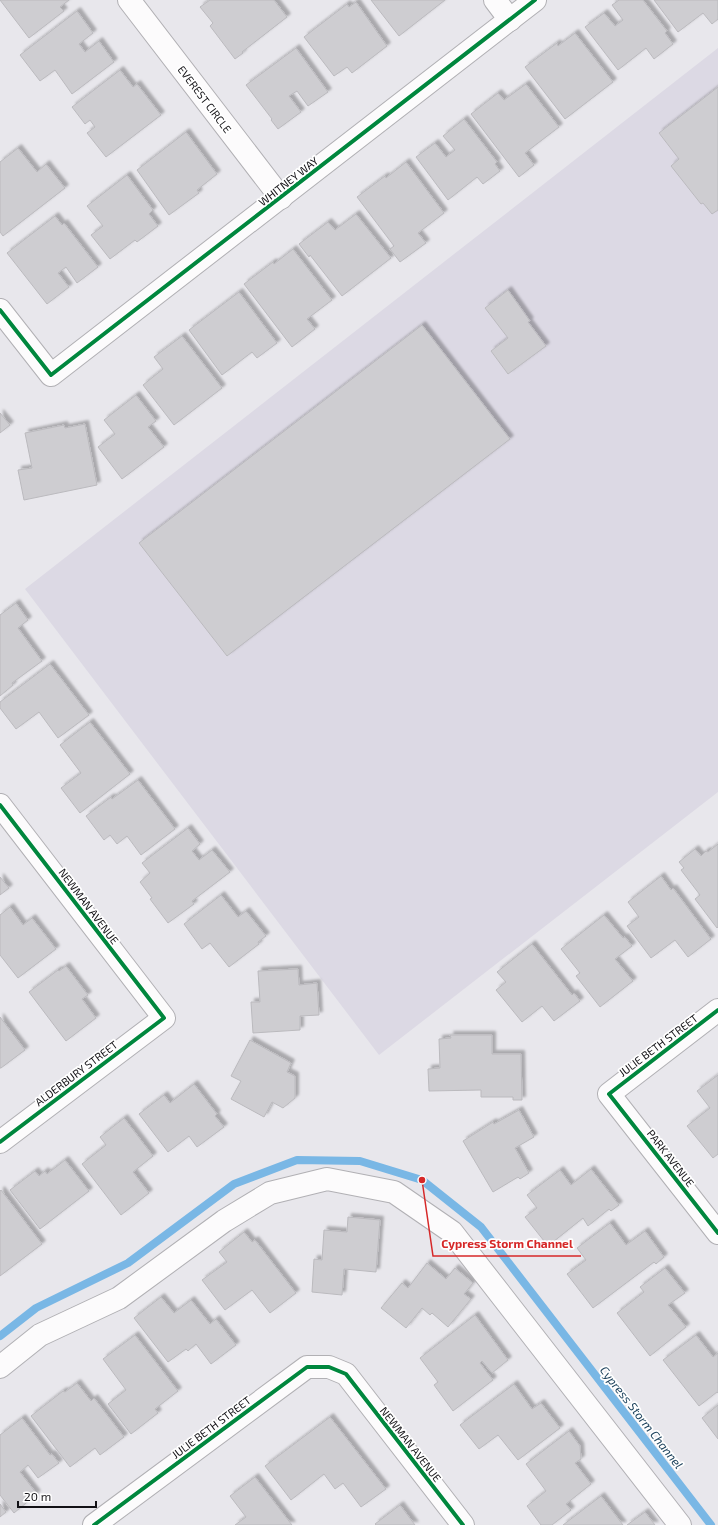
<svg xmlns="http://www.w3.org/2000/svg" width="718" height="1525" viewBox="0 0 718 1525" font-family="'Exo 2',sans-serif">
  <defs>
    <filter id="shadow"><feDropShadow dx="3.5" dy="-3.5" stdDeviation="1" flood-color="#0004"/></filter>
  </defs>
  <rect width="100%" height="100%" fill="#e8e7ec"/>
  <path fill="#dcd9e4" d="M 718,48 L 718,792 L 379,1055 L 25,589 Z"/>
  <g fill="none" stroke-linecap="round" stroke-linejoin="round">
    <path stroke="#79b7e5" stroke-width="8" d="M 0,1336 L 36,1308 L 128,1263 L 234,1184 L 297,1160 L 360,1161 L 422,1180 L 481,1227 L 711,1525"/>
  </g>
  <g fill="#cecdd1" stroke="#bbbabe" filter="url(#shadow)">
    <path d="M 0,0 L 69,0 L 60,7 L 64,11 L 29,38 Z"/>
    <path d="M 210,0 L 274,0 L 287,17 L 242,52 L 243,53 L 235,59 L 210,26 L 213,23 L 200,7 Z"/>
    <path d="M 371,0 L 445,0 L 399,36 Z"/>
    <path d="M 619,0 L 643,0 L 667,31 L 665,33 L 673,44 L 654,59 L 646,48 L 618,70 L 585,27 L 604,13 L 615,26 L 623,20 L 612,5 Z"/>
    <path d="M 654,0 L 718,0 L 718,19 L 712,24 L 703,13 L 678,32 Z"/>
    <path d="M 356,2 L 387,46 L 352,73 L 347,67 L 334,76 L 304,37 L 347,4 L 349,7 Z"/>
    <path d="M 77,11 L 93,33 L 79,44 L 85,52 L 99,41 L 114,62 L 72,94 L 55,70 L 40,81 L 20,55 Z"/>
    <path d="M 575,33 L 613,82 L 565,119 L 525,67 L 557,43 L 558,46 Z"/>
    <path d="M 296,48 L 328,92 L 308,106 L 297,91 L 289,96 L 301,112 L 278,129 L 271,120 L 272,119 L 246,85 Z"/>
    <path d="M 120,70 L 133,87 L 137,84 L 161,115 L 106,157 L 87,133 L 95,127 L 90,120 L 85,124 L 72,107 Z"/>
    <path d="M 526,84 L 559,127 L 525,153 L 534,165 L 519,177 L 471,114 L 498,93 L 504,100 Z"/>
    <path d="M 718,87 L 718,210 L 712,214 L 703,203 L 701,204 L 671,166 L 679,159 L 659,133 Z"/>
    <path d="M 464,119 L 497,162 L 495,164 L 500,171 L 483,184 L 477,177 L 448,200 L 416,157 L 435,143 L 446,157 L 455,150 L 443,136 Z"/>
    <path d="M 186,132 L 217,174 L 197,190 L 199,193 L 169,215 L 137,170 Z"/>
    <path d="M 18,148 L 37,172 L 46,164 L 65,188 L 3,236 L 0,232 L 0,162 Z"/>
    <path d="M 406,162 L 444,213 L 418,233 L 426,243 L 400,262 L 390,249 L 394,246 L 357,197 L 385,176 L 386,178 Z"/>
    <path d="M 127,175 L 153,210 L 149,214 L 158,226 L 137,242 L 135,240 L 110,259 L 91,235 L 103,226 L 87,206 Z"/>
    <path d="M 356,214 L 391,258 L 342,296 L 310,255 L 309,257 L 299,244 L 328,222 L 335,230 Z"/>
    <path d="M 55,216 L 62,225 L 64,223 L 98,267 L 77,283 L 66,267 L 58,273 L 69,287 L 47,304 L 7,253 Z"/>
    <path d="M 293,249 L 332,300 L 307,319 L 315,329 L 292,347 L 244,284 L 273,262 L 274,264 Z"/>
    <path d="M 508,290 L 530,321 L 528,322 L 546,346 L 508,374 L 491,351 L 508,338 L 485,308 Z"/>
    <path d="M 239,292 L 277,343 L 257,358 L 252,352 L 222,375 L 189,330 Z"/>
    <path d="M 422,325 L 510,439 L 227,656 L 139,543 Z"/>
    <path d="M 182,336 L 222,388 L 174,425 L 143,385 L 163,369 L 154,357 Z"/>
    <path d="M 136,395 L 156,421 L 148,427 L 164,447 L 122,479 L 98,447 L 115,434 L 104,420 Z"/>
    <path d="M 0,413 L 10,425 L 0,433 Z"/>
    <path d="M 85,424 L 97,485 L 24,500 L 18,470 L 32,468 L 25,433 L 64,425 L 65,428 Z"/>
    <path d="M 16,603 L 28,620 L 18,628 L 42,661 L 12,683 L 13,685 L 0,696 L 0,615 Z"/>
    <path d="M 50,664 L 89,715 L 58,738 L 39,712 L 16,729 L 0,708 L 0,702 Z"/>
    <path d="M 90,722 L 130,774 L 80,813 L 61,788 L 81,773 L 60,745 Z"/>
    <path d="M 138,780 L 175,829 L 141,855 L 127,836 L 117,844 L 110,835 L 104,840 L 86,816 L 111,797 L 112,799 Z"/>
    <path d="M 188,828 L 200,844 L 192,851 L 199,860 L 212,850 L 230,872 L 192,901 L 194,904 L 168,923 L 150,899 L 152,898 L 140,882 L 150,873 L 142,863 Z"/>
    <path d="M 718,844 L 718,927 L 717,928 L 695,899 L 700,895 L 681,870 L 684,868 L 679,862 L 695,849 L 701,856 L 706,851 L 708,852 Z"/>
    <path d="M 661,876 L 671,890 L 673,888 L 711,939 L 688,957 L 675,940 L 651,958 L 627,926 L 639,917 L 628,902 Z"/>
    <path d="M 0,877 L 9,888 L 0,895 Z"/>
    <path d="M 221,895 L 238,917 L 246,911 L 266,936 L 258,942 L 259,944 L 229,967 L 210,943 L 202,949 L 184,924 Z"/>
    <path d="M 10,907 L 23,925 L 32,918 L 56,949 L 18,978 L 0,955 L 0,915 Z"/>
    <path d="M 604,915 L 623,938 L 625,937 L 632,946 L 615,959 L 633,981 L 600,1007 L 576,976 L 580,973 L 561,949 Z"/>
    <path d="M 532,944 L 572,995 L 574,993 L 580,1001 L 554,1021 L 542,1006 L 522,1022 L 496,990 L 506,982 L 497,972 Z"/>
    <path d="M 66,966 L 88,995 L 82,999 L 96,1018 L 66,1041 L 29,992 L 58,970 L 59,971 Z"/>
    <path d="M 298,969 L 299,985 L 317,983 L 319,1015 L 300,1016 L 300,1030 L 253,1033 L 251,1002 L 260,1002 L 258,971 Z"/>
    <path d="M 0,1017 L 25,1050 L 1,1068 L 0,1068 Z"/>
    <path d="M 450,1035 L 492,1035 L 492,1054 L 521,1054 L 522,1100 L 513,1100 L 513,1097 L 481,1097 L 481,1090 L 429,1091 L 428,1069 L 440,1068 L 439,1039 L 451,1038 Z"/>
    <path d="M 250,1040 L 291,1063 L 287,1072 L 295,1076 L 295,1098 L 283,1108 L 272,1102 L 264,1117 L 231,1099 L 241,1081 L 231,1076 Z"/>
    <path d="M 718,1075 L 718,1154 L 713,1158 L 687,1126 L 710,1108 L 697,1091 Z"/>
    <path d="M 194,1084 L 217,1114 L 215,1116 L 224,1127 L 197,1147 L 189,1136 L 168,1152 L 139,1114 L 164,1095 L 170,1103 Z"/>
    <path d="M 519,1110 L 534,1137 L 515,1148 L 529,1173 L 520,1179 L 518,1177 L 493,1192 L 463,1141 L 493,1122 L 494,1124 Z"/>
    <path d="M 124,1118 L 153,1156 L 133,1172 L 149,1193 L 121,1215 L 82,1164 L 106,1145 L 100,1137 Z"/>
    <path d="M 65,1160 L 89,1191 L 40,1229 L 10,1190 L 35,1171 L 39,1176 L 45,1171 L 47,1174 Z"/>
    <path d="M 591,1169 L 619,1205 L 611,1211 L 609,1209 L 588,1226 L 583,1218 L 548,1246 L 525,1217 L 537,1208 L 527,1195 L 560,1170 L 571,1185 Z"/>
    <path d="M 1,1190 L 42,1244 L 0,1276 L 0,1191 Z"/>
    <path d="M 348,1217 L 380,1220 L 376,1272 L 344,1269 L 342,1295 L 312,1292 L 314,1259 L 322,1260 L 324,1230 L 347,1232 Z"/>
    <path d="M 610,1223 L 626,1245 L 645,1231 L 664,1257 L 656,1264 L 654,1262 L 593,1308 L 567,1274 L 586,1260 L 577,1248 Z"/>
    <path d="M 244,1232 L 252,1242 L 255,1240 L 296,1293 L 270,1313 L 252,1290 L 225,1310 L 202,1280 L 227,1262 L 219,1252 Z"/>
    <path d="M 427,1263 L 446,1279 L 455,1268 L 473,1283 L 464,1294 L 471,1299 L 448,1327 L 432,1313 L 430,1315 L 422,1308 L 406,1328 L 381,1308 L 402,1283 L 408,1288 Z"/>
    <path d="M 665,1268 L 685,1293 L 668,1305 L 686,1327 L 650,1356 L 617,1313 L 644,1292 L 640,1287 Z"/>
    <path d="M 161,1297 L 174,1313 L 191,1300 L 210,1324 L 216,1319 L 236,1345 L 211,1364 L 196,1344 L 188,1351 L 186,1349 L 168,1362 L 134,1318 Z"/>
    <path d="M 475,1315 L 508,1360 L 492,1373 L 482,1361 L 480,1363 L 493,1380 L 453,1411 L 434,1385 L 438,1382 L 420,1358 Z"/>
    <path d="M 135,1335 L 178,1391 L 155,1409 L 158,1413 L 131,1434 L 108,1404 L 126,1390 L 103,1359 Z"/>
    <path d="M 696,1335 L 713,1357 L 718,1353 L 718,1393 L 717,1392 L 699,1406 L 663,1360 Z"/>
    <path d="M 77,1383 L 91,1401 L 94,1398 L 124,1437 L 100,1455 L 95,1448 L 70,1467 L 31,1416 L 63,1391 L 65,1392 Z"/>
    <path d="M 514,1384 L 532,1409 L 541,1403 L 560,1428 L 518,1460 L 498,1435 L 479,1449 L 460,1425 Z"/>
    <path d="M 718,1405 L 718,1439 L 702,1418 Z"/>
    <path d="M 330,1417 L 386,1489 L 361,1507 L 343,1483 L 335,1489 L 324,1474 L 291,1500 L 265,1466 Z"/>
    <path d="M 22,1418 L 50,1455 L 52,1454 L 59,1463 L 38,1478 L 28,1465 L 20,1472 L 37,1494 L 14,1513 L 0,1495 L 0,1435 Z"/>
    <path d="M 569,1431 L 580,1446 L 581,1459 L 575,1463 L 591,1484 L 566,1504 L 571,1510 L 552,1525 L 541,1525 L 527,1506 L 546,1491 L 526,1464 Z"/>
    <path d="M 255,1477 L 292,1525 L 235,1525 L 246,1517 L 230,1496 Z"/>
    <path d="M 601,1496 L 623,1525 L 563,1525 Z"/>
    <path d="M 0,1504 L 6,1512 L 0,1517 Z"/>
    <path d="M 400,1505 L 415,1525 L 376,1525 L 375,1524 Z"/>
    <path d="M 645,1512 L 655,1525 L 627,1525 Z"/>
  </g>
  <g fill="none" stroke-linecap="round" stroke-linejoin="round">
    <g stroke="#b1b0b4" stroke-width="24">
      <g id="minor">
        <path d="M 129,0 L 281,198"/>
        <path d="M 495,0 L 510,20"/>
        <path d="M 0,310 L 51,375 L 535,0"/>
        <path d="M 0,805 L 164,1018 L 0,1142"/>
        <path d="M 718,1010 L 609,1094 L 718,1233"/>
        <path d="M 0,1367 L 40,1335 L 119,1298 L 224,1221 L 270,1193 L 327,1179 L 394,1192 L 452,1232 L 680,1525"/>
        <path d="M 94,1525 L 307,1367 L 329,1367 L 346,1374 L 463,1525"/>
      </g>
    </g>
    <use href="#minor" stroke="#fcfbfc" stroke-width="22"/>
    <g stroke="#fff" stroke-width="6">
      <g id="cycleway">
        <path d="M 0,310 L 51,375 L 535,0"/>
        <path d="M 0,805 L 164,1018 L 0,1142"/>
        <path d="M 718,1010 L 609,1094 L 718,1233"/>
        <path d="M 94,1525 L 307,1367 L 329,1367 L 346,1374 L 463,1525"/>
      </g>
    </g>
    <use href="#cycleway" stroke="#00873e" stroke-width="4"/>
  </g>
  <g text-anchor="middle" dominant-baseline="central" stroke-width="3.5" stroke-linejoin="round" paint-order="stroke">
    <g font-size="11" fill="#121115" stroke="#fff">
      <text transform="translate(205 99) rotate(53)">EVEREST CIRCLE</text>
      <text transform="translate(288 181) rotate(-38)">WHITNEY WAY</text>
      <text transform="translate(89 906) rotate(53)">NEWMAN AVENUE</text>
      <text transform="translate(658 1045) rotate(-37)">JULIE BETH STREET</text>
      <text transform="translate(76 1073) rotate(-37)">ALDERBURY STREET</text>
      <text transform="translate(671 1158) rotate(52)">PARK AVENUE</text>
      <text transform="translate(211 1427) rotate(-37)">JULIE BETH STREET</text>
      <text transform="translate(411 1444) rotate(52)">NEWMAN AVENUE</text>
    </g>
    <g font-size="12" font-style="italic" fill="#1e435d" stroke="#fff">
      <text transform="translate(642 1417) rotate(52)">Cypress Storm Channel</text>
    </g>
  </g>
  <path fill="none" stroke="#d62828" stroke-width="1.5" d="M422 1180L433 1256H581"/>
  <circle fill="#d62828" stroke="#fff" stroke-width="1.5" cx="422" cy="1180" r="4"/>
  <g font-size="12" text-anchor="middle" font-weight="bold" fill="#d62828" stroke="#fff" stroke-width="3.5" stroke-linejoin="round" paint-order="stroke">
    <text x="507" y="1248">Cypress Storm Channel</text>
  </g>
  <path d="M18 1501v6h78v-6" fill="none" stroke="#121115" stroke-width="2"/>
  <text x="24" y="1501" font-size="12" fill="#121115" stroke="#ffffff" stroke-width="3" paint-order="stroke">20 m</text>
</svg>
